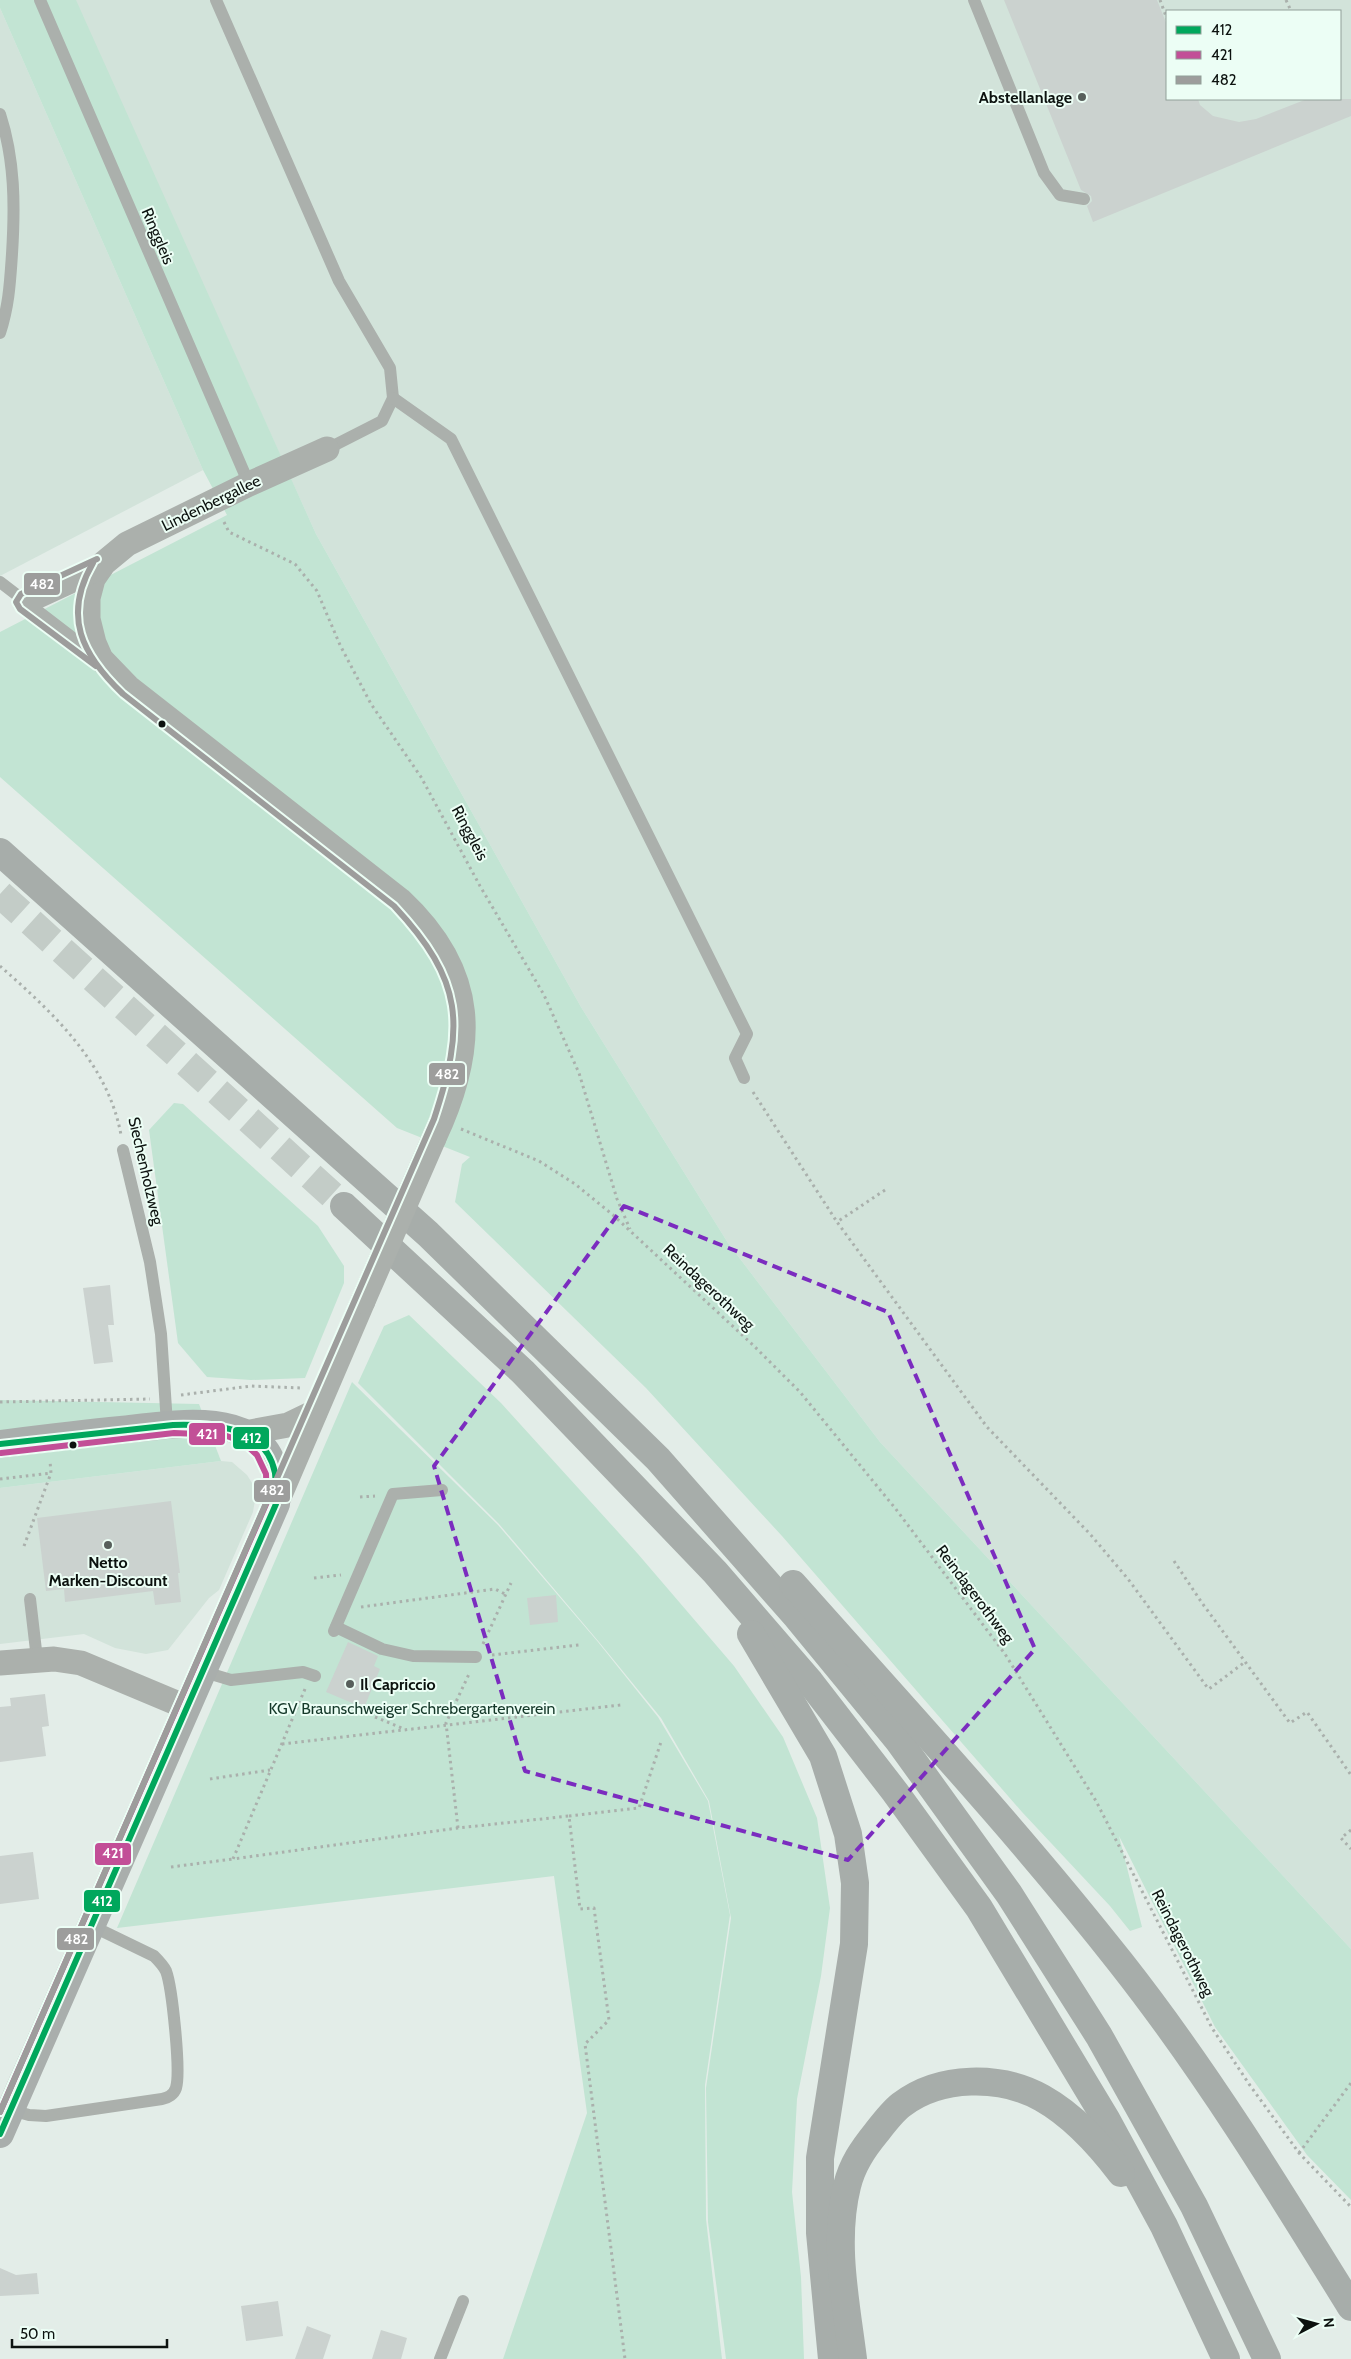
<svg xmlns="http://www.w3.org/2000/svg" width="1351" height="2359" viewBox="0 0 1351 2359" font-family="Cabin,sans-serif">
  <rect width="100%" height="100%" fill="#e3ede8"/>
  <g fill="#d2e3da" fill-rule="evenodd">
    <path d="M 74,0 L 1351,0 L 1351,1949 L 880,1442 L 728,1243 L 581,1007 L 316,534 ZM 1167,11 L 1340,11 L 1340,99 L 1167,99 Z"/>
    <path d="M 0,8 L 203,470 L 0,576 Z"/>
    <path d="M 221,1461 L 232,1462 L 247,1475 L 252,1483 L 255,1500 L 253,1512 L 219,1590 L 209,1598 L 168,1650 L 146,1654 L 115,1648 L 84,1634 L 0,1644 L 0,1488 Z"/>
  </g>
  <g fill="#c2e4d3">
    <path d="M 0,0 L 76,0 L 316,534 L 581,1007 L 728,1243 L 880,1442 L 1351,1949 L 1351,2200 L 1307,2155 L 1215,2027 L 1119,1836 L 1142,1927 L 1130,1931 L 1110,1906 L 1022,1812 L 782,1536 L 646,1388 L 455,1202 L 462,1164 L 470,1157 L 397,1128 L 0,777 L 0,632 L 227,515 L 203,470 L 0,8 Z"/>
    <path d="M 174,1103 L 183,1104 L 318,1226 L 344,1266 L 344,1283 L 305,1378 L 251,1380 L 207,1377 L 178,1343 L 149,1130 Z"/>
    <path d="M 409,1315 L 501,1403 L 638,1554 L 734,1666 L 783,1737 L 817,1818 L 830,1908 L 821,1976 L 797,2099 L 792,2192 L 801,2277 L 804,2359 L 726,2359 L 708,2222 L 706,2088 L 731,1918 L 709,1801 L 661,1718 L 599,1642 L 499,1524 L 358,1383 L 384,1326 Z"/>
    <path d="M 352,1382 L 498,1525 L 598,1642 L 658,1717 L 708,1801 L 730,1915 L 705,2085 L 706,2219 L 722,2359 L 503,2359 L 587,2113 L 554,1876 L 117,1928 Z"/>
    <path d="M 0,1400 L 199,1404 L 221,1461 L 0,1488 Z"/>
  </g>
  <g fill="#cbd2cf">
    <path d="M 1004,0 L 1157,0 L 1167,25 L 1167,99 L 1198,99 L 1200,105 L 1213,116 L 1239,122 L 1256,119 L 1307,99 L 1351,99 L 1351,116 L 1093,222 L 1087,206 L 1092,201 L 1091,196 L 1081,190 Z"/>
    <path d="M 110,1285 L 114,1325 L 108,1325 L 113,1362 L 94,1364 L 83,1288 Z"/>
    <path d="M 171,1501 L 180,1573 L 178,1573 L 181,1602 L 155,1605 L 153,1591 L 65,1602 L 64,1589 L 46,1591 L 37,1518 Z"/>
    <path d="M 556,1595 L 558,1622 L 530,1625 L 527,1598 Z"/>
    <path d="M 348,1642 L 378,1656 L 374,1666 L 380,1669 L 364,1708 L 326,1692 Z"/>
    <path d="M 45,1694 L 49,1726 L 42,1727 L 46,1756 L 0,1762 L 0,1707 L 11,1706 L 10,1698 Z"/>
    <path d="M 33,1852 L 39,1899 L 0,1904 L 0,1856 Z"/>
    <path d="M 0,2268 L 16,2275 L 37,2273 L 39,2294 L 0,2296 Z"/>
    <path d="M 278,2301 L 283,2336 L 246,2341 L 241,2306 Z"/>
    <path d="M 307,2326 L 331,2335 L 323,2359 L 295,2359 Z"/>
    <path d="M 381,2330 L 407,2338 L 401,2359 L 372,2359 Z"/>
  </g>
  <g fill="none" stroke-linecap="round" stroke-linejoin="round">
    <path stroke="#c3ccc7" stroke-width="28" stroke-dasharray="28 14" stroke-linecap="butt" d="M 0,894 L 344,1206"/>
    <g stroke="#aab0ac" stroke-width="3" stroke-dasharray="2.5 4" stroke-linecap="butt">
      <path d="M 1160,0 L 1167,19"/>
      <path d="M 1286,0 L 1291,11"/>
      <path d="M 224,522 L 229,532 L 295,564 L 317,591 L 340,645 L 371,704 L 421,777 L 480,886 L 544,995 L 579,1073 L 617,1199 L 630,1229"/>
      <path d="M 0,966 C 52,1012 108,1063 121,1135"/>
      <path d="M 753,1092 L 837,1222"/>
      <path d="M 461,1129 L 539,1161 L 575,1184 L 613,1215 L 754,1346 L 800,1392 L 895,1508 L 1005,1654 L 1096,1801 L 1212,2028 L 1249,2084 L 1299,2153 L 1351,2207"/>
      <path d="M 885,1190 L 837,1222 L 987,1427 L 1090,1534 L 1128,1579 L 1207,1687 L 1209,1689 L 1245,1662"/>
      <path d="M 181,1395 L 251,1386 L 302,1388"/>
      <path d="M 0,1402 L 150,1399"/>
      <path d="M 0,1479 L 51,1473"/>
      <path d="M 360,1497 L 375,1496"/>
      <path d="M 24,1546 L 51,1473 L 50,1461"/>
      <path d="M 1174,1561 L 1202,1603 L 1290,1723 L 1307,1712 L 1351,1775"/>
      <path d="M 314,1578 L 341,1575"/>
      <path d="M 361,1607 L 495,1589 L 505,1594"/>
      <path d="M 483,1644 L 511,1583"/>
      <path d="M 492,1655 L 579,1645"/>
      <path d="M 305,1689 L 233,1859 L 458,1828 L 569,1816 L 580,1909 L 594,1908 L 609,2020 L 585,2044 L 625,2359"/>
      <path d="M 375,1717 L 404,1729"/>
      <path d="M 282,1744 L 621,1705"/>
      <path d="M 210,1779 L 270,1770"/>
      <path d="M 569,1816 L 639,1808 L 661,1742"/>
      <path d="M 458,1828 L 446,1723 L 470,1672"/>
      <path d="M 1351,1830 L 1341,1838 L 1351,1849"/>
      <path d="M 171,1867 L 233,1859"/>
      <path d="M 1299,2153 L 1351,2083"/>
    </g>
    <g stroke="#abb0ac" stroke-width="12">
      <path d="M 40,0 L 249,484"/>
      <path d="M 216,0 L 339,281 L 390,368 L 393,398 L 382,421 L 327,449"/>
      <path d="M 974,0 L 1044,173 L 1060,195 L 1084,199"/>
      <path d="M 0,114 C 15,160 15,206 12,254 C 10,283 9,305 0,333"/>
      <path d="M 393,398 L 451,439 L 747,1034 L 735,1058 L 744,1078"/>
      <path d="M 0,582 L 95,655"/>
      <path d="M 123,1150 L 150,1262 L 161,1334 L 167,1424"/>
      <path d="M 30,1599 L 37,1659"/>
      <path d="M 336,1627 L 382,1649 L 413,1656 L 476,1657"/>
      <path d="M 334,1631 L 393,1494 L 442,1490"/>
      <path d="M 201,1671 L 231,1680 L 303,1672 L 315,1676"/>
      <path d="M 11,2110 L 29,2115 L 46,2116 L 162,2099 C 168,2098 174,2094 176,2088 C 181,2071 172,1987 166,1971 C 163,1965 159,1961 154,1956 L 92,1926"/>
      <path d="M 440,2359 L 463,2301"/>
    </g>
    <g stroke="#abb0ac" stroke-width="25">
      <path d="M 327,449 L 249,484 L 127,544 L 104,563 L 93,579 L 88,598 L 88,619 L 94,643 L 101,659 L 128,687 L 400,900 C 478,973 477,1046 434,1138"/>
      <path d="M 25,602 L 101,567"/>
      <path d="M 245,1433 L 288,1425 L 315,1412"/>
      <path d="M 276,1504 L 363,1301"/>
      <path d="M 0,1663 L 54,1659 L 81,1663 L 186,1707"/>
    </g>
    <path stroke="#a9aeac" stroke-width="28" d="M 0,1444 C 40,1439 80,1434 121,1430 C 185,1423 285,1404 276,1504 L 0,2134"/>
    <g stroke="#a7adaa" stroke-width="28">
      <path d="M 0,852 L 428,1234 L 658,1459 L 797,1617 L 898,1740 L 1009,1894 L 1099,2036 L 1194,2206 L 1267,2359"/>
      <path d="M 344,1206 L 523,1372 L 715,1572 L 810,1682 L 895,1792 L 979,1908 L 1106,2119 L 1164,2226 L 1226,2359"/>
      <path d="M 793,1584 C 904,1709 1018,1832 1121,1963 C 1206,2071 1279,2190 1351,2307"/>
      <path d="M 751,1634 L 823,1756 L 848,1834 L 855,1883 L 854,1944 L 820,2158 L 820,2233 L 832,2359"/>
      <path d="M 853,2359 C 846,2303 833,2242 847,2186 C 852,2165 863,2149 876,2133 C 883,2124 892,2112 901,2105 C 940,2075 1001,2075 1042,2098 C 1074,2116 1099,2144 1121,2173"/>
    </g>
    <path stroke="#abb0ac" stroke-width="25" d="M 363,1301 L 434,1138"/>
    <g stroke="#ecfef5" stroke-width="10">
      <path id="bus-1" d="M 0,1444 L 173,1425 C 212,1424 266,1425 275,1473 C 276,1483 276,1494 276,1504 L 0,2134"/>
    </g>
    <g stroke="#ecfef5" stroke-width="10">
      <path id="bus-2" d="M 0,2112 L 267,1502 L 266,1474 L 257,1455 L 243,1442 L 224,1435 L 174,1433 L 1,1453"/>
    </g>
    <g stroke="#ecfef5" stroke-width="10">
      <g id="bus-3">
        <path d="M 96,666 L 20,609 L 16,602 L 21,594 L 97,559"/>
        <path d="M 0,2112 L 434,1119 C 465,1025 464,981 394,906 L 123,694 C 82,655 62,616 93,563"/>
      </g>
    </g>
    <use href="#bus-1" stroke="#00a75c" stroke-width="6"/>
    <use href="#bus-2" stroke="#c24f97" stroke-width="6"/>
    <use href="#bus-3" stroke="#9d9d9c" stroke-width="6"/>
  </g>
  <path fill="none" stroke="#7b2cbf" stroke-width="4" stroke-dasharray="10 6" stroke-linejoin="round" d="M 624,1206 L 888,1312 L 1035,1649 L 848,1860 L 525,1771 L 434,1466 Z"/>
  <g fill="#575f5b" stroke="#ecfef5" stroke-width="2">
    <circle cx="1082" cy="97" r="5"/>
    <circle cx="108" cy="1545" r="5"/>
    <circle cx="350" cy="1684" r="5"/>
  </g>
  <g fill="#0c120f" stroke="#ecfef5" stroke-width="2">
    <circle cx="162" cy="724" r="4.5"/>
    <circle cx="73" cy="1445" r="4.5"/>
  </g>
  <g text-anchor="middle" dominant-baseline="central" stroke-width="4" stroke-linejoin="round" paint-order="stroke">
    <g font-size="16" font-weight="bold" fill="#0c120f" stroke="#ecfef5" text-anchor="end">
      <text x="1072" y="97">Abstellanlage</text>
      <text x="108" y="1562" text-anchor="middle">Netto<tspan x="108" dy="18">Marken-Discount</tspan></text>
      <text x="360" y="1684" text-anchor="start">Il Capriccio</text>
    </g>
    <g font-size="16" fill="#0c120f" stroke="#ecfef5">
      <text transform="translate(158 236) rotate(67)">Ringgleis</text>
      <text transform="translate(211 503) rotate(-26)">Lindenbergallee</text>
      <text transform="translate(470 833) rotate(62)">Ringgleis</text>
      <text transform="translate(146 1171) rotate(77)">Siechenholzweg</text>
      <text transform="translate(709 1287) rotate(43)">Reindagerothweg</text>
      <text transform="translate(975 1594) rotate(53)">Reindagerothweg</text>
      <text transform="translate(1183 1943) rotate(63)">Reindagerothweg</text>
    </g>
    <g font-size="16" fill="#143829" stroke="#ecfef5">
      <text x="412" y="1708">KGV Braunschweiger Schrebergartenverein</text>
    </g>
  </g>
  <g stroke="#ecfef5" stroke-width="2">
    <rect x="23" y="572" width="38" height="24" rx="5" fill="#9d9d9c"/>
    <rect x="428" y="1062" width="38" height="24" rx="5" fill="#9d9d9c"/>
    <rect x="188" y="1422" width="38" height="24" rx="5" fill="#c24f97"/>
    <rect x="232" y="1426" width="38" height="24" rx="5" fill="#00a75c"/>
    <rect x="253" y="1479" width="38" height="24" rx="5" fill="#9d9d9c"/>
    <rect x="94" y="1842" width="38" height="24" rx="5" fill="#c24f97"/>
    <rect x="83" y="1889" width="38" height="24" rx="5" fill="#00a75c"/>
    <rect x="56" y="1927" width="39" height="24" rx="5" fill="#9d9d9c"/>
  </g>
  <g font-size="14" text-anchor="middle" font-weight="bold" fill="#fff">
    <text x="42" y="589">482</text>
    <text x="447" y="1079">482</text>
    <text x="207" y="1439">421</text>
    <text x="251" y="1443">412</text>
    <text x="272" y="1495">482</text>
    <text x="113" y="1858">421</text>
    <text x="102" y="1906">412</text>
    <text x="76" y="1944">482</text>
  </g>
  <rect x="1166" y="10" width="175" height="90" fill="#ecfef5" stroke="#92a099"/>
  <rect x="1176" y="26" width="25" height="8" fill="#00a75c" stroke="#92a099"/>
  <text x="1211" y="35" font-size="15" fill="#0c120f">412</text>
  <rect x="1176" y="51" width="25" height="8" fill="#c24f97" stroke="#92a099"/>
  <text x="1211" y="60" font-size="15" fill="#0c120f">421</text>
  <rect x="1176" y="76" width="25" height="8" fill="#9d9d9c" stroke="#92a099"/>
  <text x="1211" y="85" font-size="15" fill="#0c120f">482</text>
  <g transform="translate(1316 2324) rotate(84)" stroke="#ecfef5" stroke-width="4" paint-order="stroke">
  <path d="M0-4L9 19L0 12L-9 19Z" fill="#0c120f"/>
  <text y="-8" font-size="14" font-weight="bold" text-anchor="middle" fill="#0c120f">N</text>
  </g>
  <path d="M12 2339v8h155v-8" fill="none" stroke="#0c120f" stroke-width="2.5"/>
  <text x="20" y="2339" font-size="15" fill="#0c120f" stroke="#ecfef5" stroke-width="4" paint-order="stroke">50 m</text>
</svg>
